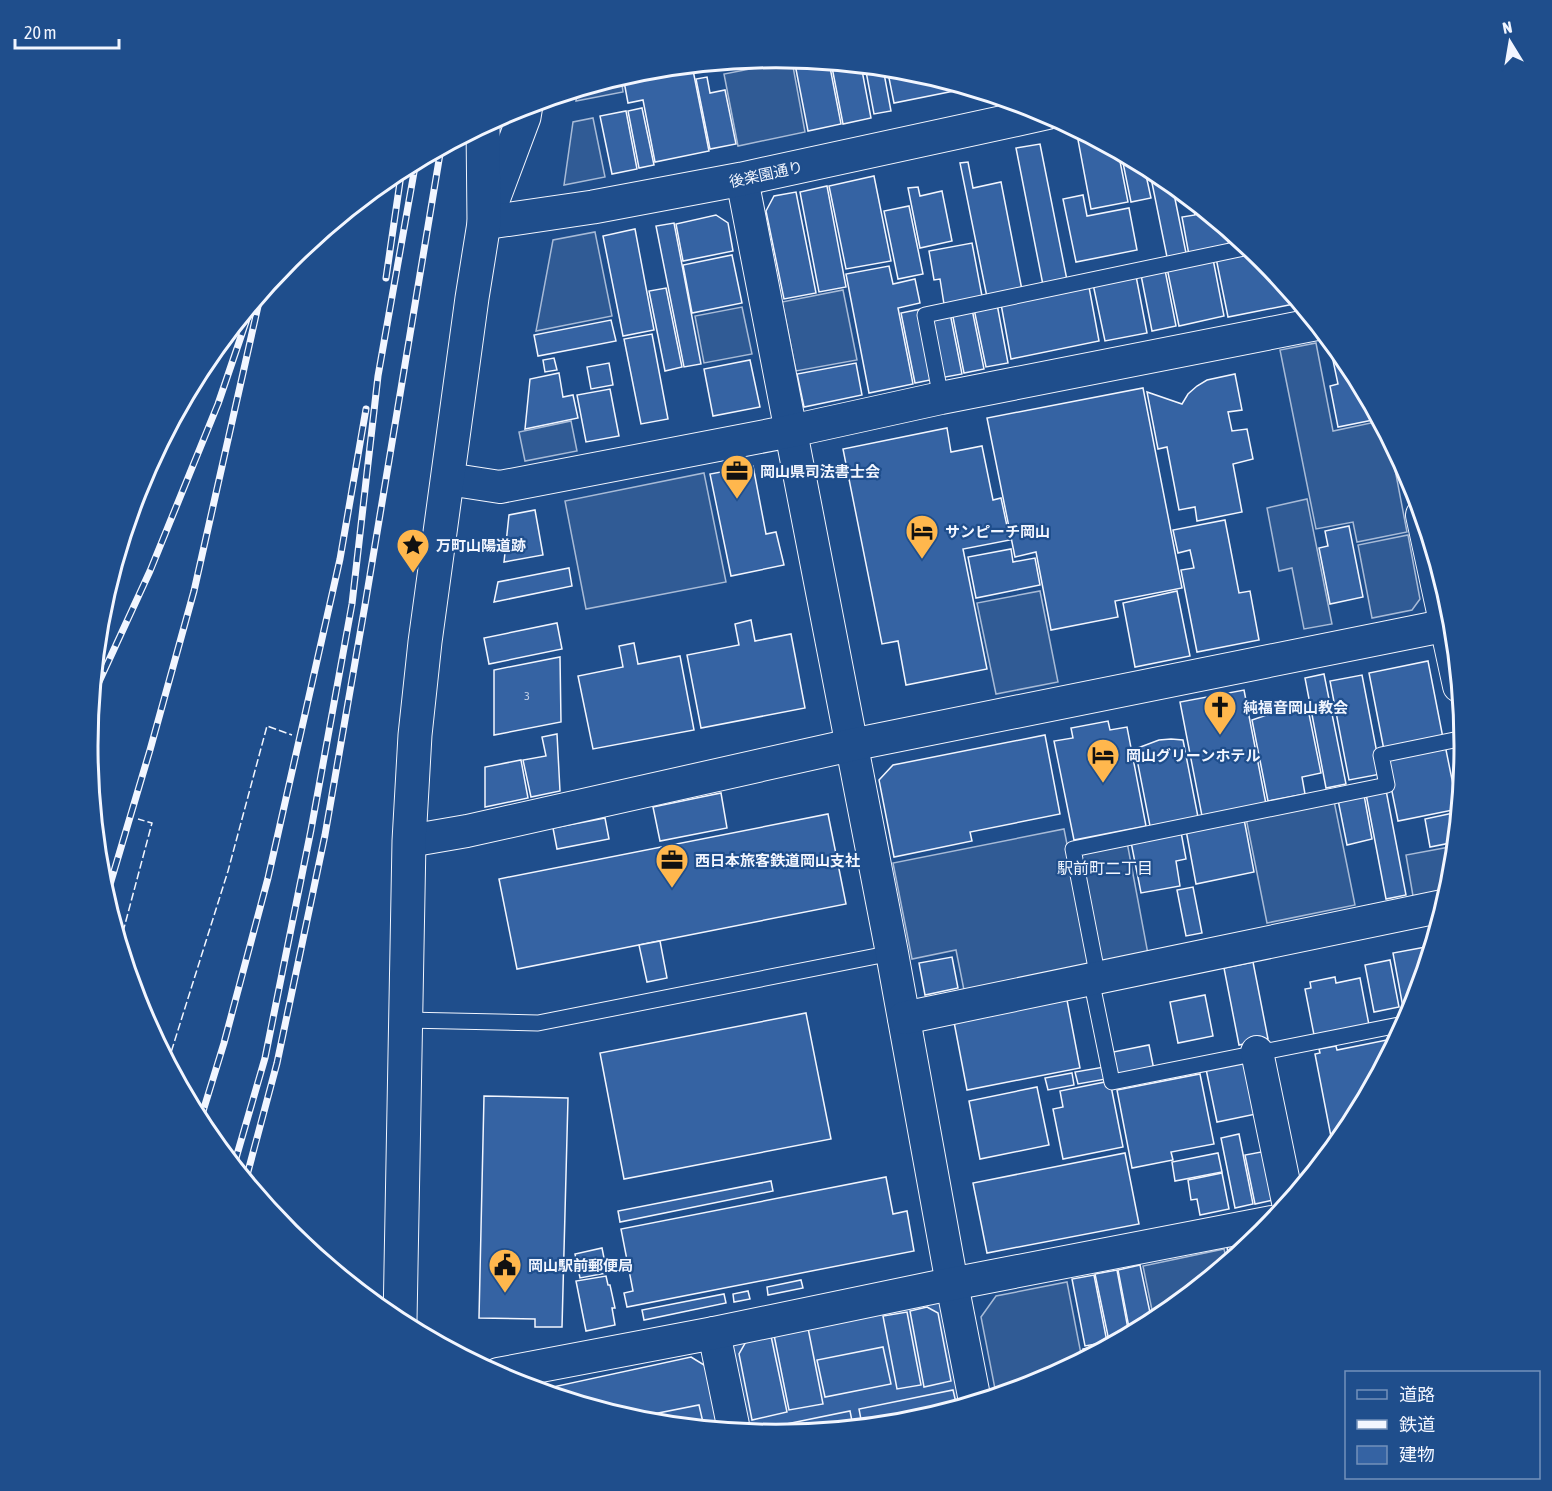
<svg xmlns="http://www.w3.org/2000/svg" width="1552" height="1491" viewBox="0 0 1552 1491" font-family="'Asap Condensed','Noto Sans JP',sans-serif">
  <rect width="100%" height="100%" fill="#1f4e8c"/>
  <g fill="#305b95" stroke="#a8bbd7" stroke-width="1.5">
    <path d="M 792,61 L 805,132 L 738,146 L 724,74 Z"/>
    <path d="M 621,77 L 623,92 L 576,101 L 577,90 Z"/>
    <path d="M 593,118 L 605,177 L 564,185 L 573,122 Z"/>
    <path d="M 595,232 L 612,316 L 536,331 L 553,240 Z"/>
    <path d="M 843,290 L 857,360 L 796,371 L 782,302 Z"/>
    <path d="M 742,307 L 752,354 L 704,363 L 695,316 Z"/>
    <path d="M 1316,343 L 1333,431 L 1380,421 L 1389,438 L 1407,532 L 1357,542 L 1353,522 L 1316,529 L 1280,350 Z"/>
    <path d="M 571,421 L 577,451 L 525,461 L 519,432 Z"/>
    <path d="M 704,473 L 726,582 L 586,609 L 565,501 Z"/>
    <path d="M 1307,499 L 1332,624 L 1304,629 L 1292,568 L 1279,571 L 1267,508 Z"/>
    <path d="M 1408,535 L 1420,599 L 1412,610 L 1372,618 L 1358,545 Z"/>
    <path d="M 1040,591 L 1058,682 L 996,694 L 977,603 Z"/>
    <path d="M 1334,801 L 1355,905 L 1267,923 L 1246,818 Z"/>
    <path d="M 1064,829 L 1091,965 L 964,990 L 956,950 L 912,959 L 893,863 Z"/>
    <path d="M 1127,842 L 1148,954 L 1100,964 L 1077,852 Z"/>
    <path d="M 1455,846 L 1451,880 L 1449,889 L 1413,896 L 1406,855 Z"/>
    <path d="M 1224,1249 L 1227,1262 L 1154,1320 L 1143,1266 Z"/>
    <path d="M 1067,1282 L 1082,1359 L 1039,1382 L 996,1394 L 981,1317 L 996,1296 Z"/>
  </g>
  <g fill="#3563a3" stroke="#f2f6ff" stroke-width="1.5">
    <path d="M 772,57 L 723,67 L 722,62 Z"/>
    <path d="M 794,59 L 829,62 L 841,124 L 808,131 Z"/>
    <path d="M 831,62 L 861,65 L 871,118 L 843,124 Z"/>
    <path d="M 717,63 L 718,68 L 695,72 L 694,65 Z"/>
    <path d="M 692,65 L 709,151 L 655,162 L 643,100 L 628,103 L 623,76 L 642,70 Z"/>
    <path d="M 865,66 L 883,68 L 891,111 L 874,114 Z"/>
    <path d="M 887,68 L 911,70 L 969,88 L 894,103 Z"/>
    <path d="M 707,77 L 710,93 L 725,90 L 736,144 L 710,149 L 696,79 Z"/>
    <path d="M 642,108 L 654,165 L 639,168 L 628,111 Z"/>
    <path d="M 626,111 L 637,169 L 612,174 L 600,116 Z"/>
    <path d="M 1092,138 L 1118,151 L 1128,202 L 1091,209 L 1078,140 Z"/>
    <path d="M 1040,144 L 1067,280 L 1043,285 L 1016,148 Z"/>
    <path d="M 1121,153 L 1144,166 L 1151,198 L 1131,202 Z"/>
    <path d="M 968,162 L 973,188 L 1001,182 L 1022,290 L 987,297 L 960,163 Z"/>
    <path d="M 1149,168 L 1159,173 L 1172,184 L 1186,253 L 1167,257 Z"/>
    <path d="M 874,176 L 891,261 L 846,269 L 829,186 Z"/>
    <path d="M 827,186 L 846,287 L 819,292 L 800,192 Z"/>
    <path d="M 918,187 L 920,196 L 942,191 L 952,241 L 920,248 L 908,188 Z"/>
    <path d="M 796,192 L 816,293 L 784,299 L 766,211 L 774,196 Z"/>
    <path d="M 1083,195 L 1087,216 L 1129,208 L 1137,250 L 1076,262 L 1063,199 Z"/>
    <path d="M 1192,200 L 1226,228 L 1229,246 L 1189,255 L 1182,217 L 1195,215 Z"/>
    <path d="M 909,206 L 923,274 L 898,279 L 884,211 Z"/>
    <path d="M 716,215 L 728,223 L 733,251 L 683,261 L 676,224 Z"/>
    <path d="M 674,223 L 701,364 L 684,367 L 656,226 Z"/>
    <path d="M 635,229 L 654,330 L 623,336 L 603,236 Z"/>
    <path d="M 972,243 L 982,296 L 944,304 L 940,279 L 934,280 L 929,251 Z"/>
    <path d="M 1253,251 L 1263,259 L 1299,303 L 1228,317 L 1216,258 Z"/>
    <path d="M 732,255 L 742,303 L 692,313 L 683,265 Z"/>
    <path d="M 1213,259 L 1224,316 L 1179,326 L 1167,268 Z"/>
    <path d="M 889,266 L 893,284 L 915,279 L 920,303 L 898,308 L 913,384 L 869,393 L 846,274 Z"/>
    <path d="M 1165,270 L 1176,326 L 1152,331 L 1141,275 Z"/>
    <path d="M 1136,276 L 1147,333 L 1105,341 L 1093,284 Z"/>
    <path d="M 1089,287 L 1099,341 L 1011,359 L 1001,304 Z"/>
    <path d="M 666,288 L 682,367 L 665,371 L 649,291 Z"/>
    <path d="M 997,304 L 1008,363 L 986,367 L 974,309 Z"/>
    <path d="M 921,309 L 935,379 L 915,383 L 901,313 Z"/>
    <path d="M 972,309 L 984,369 L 964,373 L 952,312 Z"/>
    <path d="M 950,313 L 962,374 L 940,378 L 928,317 Z"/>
    <path d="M 611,320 L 616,341 L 538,356 L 534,335 Z"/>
    <path d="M 652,334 L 668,419 L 641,424 L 624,339 Z"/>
    <path d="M 1334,345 L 1349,363 L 1378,419 L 1338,427 L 1330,386 L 1338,384 L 1330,346 Z"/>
    <path d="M 554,358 L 557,370 L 545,372 L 543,360 Z"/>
    <path d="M 750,360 L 760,407 L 713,416 L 704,369 Z"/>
    <path d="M 609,363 L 613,385 L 591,389 L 587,367 Z"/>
    <path d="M 856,363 L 862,395 L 804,407 L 797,374 Z"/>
    <path d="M 559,373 L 563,397 L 573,395 L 578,418 L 525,429 L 530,379 Z"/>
    <path d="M 1235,374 L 1242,410 L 1228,412 L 1232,431 L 1247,429 L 1253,459 L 1233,464 L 1242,512 L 1197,521 L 1195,507 L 1179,510 L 1167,447 L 1158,449 L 1147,392 L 1182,404 L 1188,394 L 1197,386 L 1207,380 Z"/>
    <path d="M 1143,388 L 1182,588 L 1115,601 L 1118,617 L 1051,630 L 1036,552 L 1015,557 L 987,418 Z"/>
    <path d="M 610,389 L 619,436 L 586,442 L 577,395 Z"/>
    <path d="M 947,428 L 951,452 L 982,446 L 993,500 L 1001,498 L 1010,540 L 963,549 L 987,669 L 906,685 L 898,641 L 882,644 L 843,449 Z"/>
    <path d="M 753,466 L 766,534 L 776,532 L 784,565 L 731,576 L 710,474 Z"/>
    <path d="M 535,510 L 543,555 L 504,562 L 509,515 Z"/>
    <path d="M 1225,520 L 1239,593 L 1250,591 L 1259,640 L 1197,652 L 1181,570 L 1194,568 L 1190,550 L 1178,553 L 1173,530 Z"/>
    <path d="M 1349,526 L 1363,597 L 1330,604 L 1319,548 L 1328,546 L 1325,531 Z"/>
    <path d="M 1011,549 L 1013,562 L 1035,558 L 1040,585 L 976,598 L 968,557 Z"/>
    <path d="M 569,568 L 572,586 L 494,602 L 498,582 Z"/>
    <path d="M 1177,591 L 1190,656 L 1135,667 L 1123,603 Z"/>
    <path d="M 751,620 L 755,641 L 791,634 L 805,708 L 701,728 L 687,655 L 739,645 L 735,624 Z"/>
    <path d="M 557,623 L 562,649 L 489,664 L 484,638 Z"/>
    <path d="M 634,643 L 638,664 L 680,656 L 694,730 L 593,749 L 578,676 L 623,667 L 619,646 Z"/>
    <path d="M 560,657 L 561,722 L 494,735 L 494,670 Z"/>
    <path d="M 1428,661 L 1443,738 L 1384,750 L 1369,673 Z"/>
    <path d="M 1324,674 L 1346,784 L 1326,788 L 1305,678 Z"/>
    <path d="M 1362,675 L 1381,774 L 1349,780 L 1330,681 Z"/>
    <path d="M 1244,690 L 1266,804 L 1202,816 L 1180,702 Z"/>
    <path d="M 1295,709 L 1308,709 L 1321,773 L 1302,777 L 1305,794 L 1268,801 L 1252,720 L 1279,711 Z"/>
    <path d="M 1108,721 L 1110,730 L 1127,727 L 1146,826 L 1074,840 L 1054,741 L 1073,738 L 1071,728 Z"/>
    <path d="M 557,734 L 560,791 L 531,797 L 523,760 L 546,756 L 542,737 Z"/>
    <path d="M 1045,735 L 1060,814 L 970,832 L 972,841 L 894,857 L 879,780 L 893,765 Z"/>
    <path d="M 1171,739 L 1183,740 L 1198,817 L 1150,826 L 1135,749 L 1159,740 Z"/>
    <path d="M 1445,745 L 1458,809 L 1398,821 L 1385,757 Z"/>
    <path d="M 521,760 L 528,798 L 485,807 L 485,767 Z"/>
    <path d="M 1386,790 L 1406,895 L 1386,899 L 1366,794 Z"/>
    <path d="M 721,793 L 727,828 L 660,841 L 653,807 Z"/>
    <path d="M 1364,795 L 1372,839 L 1347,845 L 1338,800 Z"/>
    <path d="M 1458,812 L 1455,842 L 1430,847 L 1425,819 Z"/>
    <path d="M 828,814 L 846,904 L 517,969 L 499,879 Z"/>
    <path d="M 605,818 L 609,839 L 557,849 L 553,828 Z"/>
    <path d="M 1244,819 L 1254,872 L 1196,884 L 1186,830 Z"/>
    <path d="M 1181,832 L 1186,859 L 1176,861 L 1180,886 L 1141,893 L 1131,842 Z"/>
    <path d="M 1193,887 L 1202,933 L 1186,936 L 1177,890 Z"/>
    <path d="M 660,941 L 667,978 L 647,982 L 639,945 Z"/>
    <path d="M 1431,946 L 1412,1009 L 1411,1011 L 1404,1013 L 1393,953 Z"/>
    <path d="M 952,957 L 958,988 L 925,995 L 919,963 Z"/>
    <path d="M 1390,960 L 1399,1007 L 1374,1012 L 1365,965 Z"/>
    <path d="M 1253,962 L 1268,1039 L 1239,1045 L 1224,968 Z"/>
    <path d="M 1335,977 L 1336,983 L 1360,978 L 1369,1025 L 1314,1035 L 1305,989 L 1311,988 L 1310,982 Z"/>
    <path d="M 1205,995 L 1213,1036 L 1178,1043 L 1170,1002 Z"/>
    <path d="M 1067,1000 L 1080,1068 L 967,1090 L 954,1022 Z"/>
    <path d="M 806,1013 L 831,1139 L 624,1179 L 600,1053 Z"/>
    <path d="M 1403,1026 L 1348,1128 L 1333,1147 L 1315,1054 L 1320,1053 L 1319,1049 L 1336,1046 L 1337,1050 L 1392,1039 L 1389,1028 Z"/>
    <path d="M 1149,1045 L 1154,1070 L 1118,1077 L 1113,1052 Z"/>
    <path d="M 1251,1060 L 1261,1113 L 1217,1122 L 1206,1069 Z"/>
    <path d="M 1104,1067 L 1106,1079 L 1078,1084 L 1075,1072 Z"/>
    <path d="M 1072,1073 L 1074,1085 L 1048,1090 L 1045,1078 Z"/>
    <path d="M 1200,1074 L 1214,1144 L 1171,1152 L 1173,1160 L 1132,1168 L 1117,1090 Z"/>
    <path d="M 1110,1081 L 1123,1147 L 1063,1159 L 1053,1109 L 1063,1107 L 1060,1091 Z"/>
    <path d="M 1037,1087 L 1049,1145 L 980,1159 L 969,1101 Z"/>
    <path d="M 484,1096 L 568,1098 L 562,1327 L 535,1327 L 535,1319 L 479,1318 Z"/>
    <path d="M 1239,1134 L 1253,1204 L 1235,1208 L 1221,1138 Z"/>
    <path d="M 1272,1150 L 1282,1198 L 1255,1204 L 1245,1155 Z"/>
    <path d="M 1125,1153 L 1139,1224 L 987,1253 L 973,1183 Z"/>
    <path d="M 1218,1153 L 1222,1172 L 1175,1181 L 1172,1162 Z"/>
    <path d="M 1222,1173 L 1229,1209 L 1200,1215 L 1197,1199 L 1191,1200 L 1188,1180 Z"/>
    <path d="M 886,1177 L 893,1214 L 907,1211 L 914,1251 L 627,1307 L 624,1293 L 633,1291 L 621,1229 Z"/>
    <path d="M 771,1181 L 773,1191 L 620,1222 L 618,1211 Z"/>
    <path d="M 1250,1243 L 1229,1260 L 1227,1247 Z"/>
    <path d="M 602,1248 L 607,1273 L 580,1278 L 575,1254 Z"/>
    <path d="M 1140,1265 L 1152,1322 L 1130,1333 L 1118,1270 Z"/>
    <path d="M 1117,1270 L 1129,1334 L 1118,1340 L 1109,1341 L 1095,1274 Z"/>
    <path d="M 1094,1275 L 1107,1342 L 1085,1346 L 1072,1279 Z"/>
    <path d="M 606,1276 L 608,1285 L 610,1285 L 615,1308 L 612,1308 L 615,1325 L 586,1331 L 576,1281 Z"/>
    <path d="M 801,1280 L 803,1288 L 768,1295 L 767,1287 Z"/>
    <path d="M 748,1291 L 750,1299 L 734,1302 L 733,1294 Z"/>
    <path d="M 724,1294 L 726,1303 L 644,1320 L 642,1310 Z"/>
    <path d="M 945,1299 L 967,1404 L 910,1421 L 776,1434 L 746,1431 L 728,1344 Z"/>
    <path d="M 927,1307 L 938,1313 L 951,1381 L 924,1387 L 910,1311 Z"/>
    <path d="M 907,1312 L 921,1385 L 897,1389 L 883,1316 Z"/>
    <path d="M 808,1328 L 823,1404 L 789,1410 L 774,1335 Z"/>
    <path d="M 771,1336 L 787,1412 L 752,1420 L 739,1354 L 747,1340 Z"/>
    <path d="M 1110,1343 L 1110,1344 L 1085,1357 L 1083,1349 Z"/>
    <path d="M 883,1347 L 891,1384 L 825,1397 L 817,1360 Z"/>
    <path d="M 691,1357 L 709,1368 L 721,1429 L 641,1421 L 539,1390 Z"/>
    <path d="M 953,1390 L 957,1407 L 910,1421 L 862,1425 L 859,1409 Z"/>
    <path d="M 699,1405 L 704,1427 L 641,1421 L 633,1418 Z"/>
    <path d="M 850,1411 L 853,1426 L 776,1434 L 757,1432 L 757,1430 Z"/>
  </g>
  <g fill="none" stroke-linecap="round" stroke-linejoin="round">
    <g stroke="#f2f6ff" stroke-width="17">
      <g id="lane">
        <path d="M 941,398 L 925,315 L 1249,247"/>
        <path d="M 1098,978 L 1073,849 L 1387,785 L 1381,755 L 1464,738"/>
        <path d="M 1091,979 L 1112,1082 L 1404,1024"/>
        <path d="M 406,1020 L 538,1023 L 892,953"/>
      </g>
    </g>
    <g stroke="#f2f6ff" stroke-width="34">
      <g id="street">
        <path d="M 742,179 L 892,953 L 952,1284 L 975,1401"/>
        <path d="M 448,479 L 500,487 L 791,431 L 941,398 L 1317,324"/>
        <path d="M 1422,515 L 1459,686"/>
        <path d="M 409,841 L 467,831 L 851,745 L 1453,624"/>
        <path d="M 904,1018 L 1443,906"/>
        <path d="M 1257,1052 L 1288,1202"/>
        <path d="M 714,1333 L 734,1430"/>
        <path d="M 498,1374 L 714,1333 L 936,1287 L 1272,1222"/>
      </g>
    </g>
    <g stroke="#f2f6ff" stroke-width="35">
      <g id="secondary">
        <path d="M 491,205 L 524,117 L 526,105"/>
        <path d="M 484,223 L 593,207 L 742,179 L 1046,113"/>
        <path d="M 400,1321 L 409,841 L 415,735 L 425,642 L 472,298 L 484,223 L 483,125"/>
      </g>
    </g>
    <use href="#lane" stroke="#1f4e8c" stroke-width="15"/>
    <use href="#street" stroke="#1f4e8c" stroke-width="32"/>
    <use href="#secondary" stroke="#1f4e8c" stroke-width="33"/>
    <g stroke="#f2f6ff" stroke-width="7">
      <g id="rail">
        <path d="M 386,278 L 402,168"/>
        <path d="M 92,697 L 150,571 L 218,404 L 248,316"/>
        <path d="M 106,898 L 150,750 L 194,591 L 261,293"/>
        <path d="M 200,1121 L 224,1043 L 268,878 L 340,559 L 366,409"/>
        <path d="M 234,1165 L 265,1058 L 311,830 L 352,604 L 378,376 L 416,161"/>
        <path d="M 246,1179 L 277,1063 L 325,835 L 365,605 L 441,148"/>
      </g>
    </g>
    <use href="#rail" stroke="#1f4e8c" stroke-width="4.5" stroke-dasharray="14" stroke-linecap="butt"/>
    <g stroke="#f2f6ff" stroke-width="1.5" stroke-dasharray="8 3" stroke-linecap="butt">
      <path d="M 120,943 L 152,823 L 138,819"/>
      <path d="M 168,1062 L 228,871 L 267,726 L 292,735"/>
    </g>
  </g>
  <defs>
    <g id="office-pin" transform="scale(1.725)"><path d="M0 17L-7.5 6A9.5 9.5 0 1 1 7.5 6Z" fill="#ffb74d" stroke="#1f4e8c"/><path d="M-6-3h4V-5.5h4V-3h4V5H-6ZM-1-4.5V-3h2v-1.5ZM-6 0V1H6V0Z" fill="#111"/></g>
    <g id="hotel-pin" transform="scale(1.725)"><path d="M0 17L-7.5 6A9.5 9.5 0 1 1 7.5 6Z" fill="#ffb74d" stroke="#1f4e8c"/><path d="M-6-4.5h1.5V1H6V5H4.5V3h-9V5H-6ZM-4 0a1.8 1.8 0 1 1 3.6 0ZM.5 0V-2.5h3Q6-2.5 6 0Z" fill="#111"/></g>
    <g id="sight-pin" transform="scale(1.725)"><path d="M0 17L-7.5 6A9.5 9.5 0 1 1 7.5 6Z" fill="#ffb74d" stroke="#1f4e8c"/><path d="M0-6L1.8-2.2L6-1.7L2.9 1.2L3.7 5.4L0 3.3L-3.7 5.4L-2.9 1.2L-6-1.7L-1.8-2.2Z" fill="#111"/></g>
    <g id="church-pin" transform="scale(1.725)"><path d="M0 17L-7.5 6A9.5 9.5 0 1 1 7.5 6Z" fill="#ffb74d" stroke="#1f4e8c"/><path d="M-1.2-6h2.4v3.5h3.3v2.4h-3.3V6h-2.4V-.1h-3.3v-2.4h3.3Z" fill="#111"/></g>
    <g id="civic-pin" transform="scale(1.725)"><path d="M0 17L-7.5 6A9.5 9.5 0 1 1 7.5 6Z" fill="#ffb74d" stroke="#1f4e8c"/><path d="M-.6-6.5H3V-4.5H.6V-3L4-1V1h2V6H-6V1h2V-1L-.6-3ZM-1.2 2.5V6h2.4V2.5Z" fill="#111"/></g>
  </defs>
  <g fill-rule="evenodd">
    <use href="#office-pin" x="737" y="471"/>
    <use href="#hotel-pin" x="922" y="531"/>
    <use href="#sight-pin" x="413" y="545"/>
    <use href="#church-pin" x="1220" y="707"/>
    <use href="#hotel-pin" x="1103" y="755"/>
    <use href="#office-pin" x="672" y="860"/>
    <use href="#civic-pin" x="505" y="1265"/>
  </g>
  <g text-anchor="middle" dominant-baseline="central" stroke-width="4.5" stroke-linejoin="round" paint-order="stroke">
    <g font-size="12" fill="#c3d1e8">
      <text x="527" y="696">3</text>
    </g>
    <g font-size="15" fill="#f2f6ff" stroke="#1f4e8c">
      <text transform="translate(766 174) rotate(-12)">後楽園通り</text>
    </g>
    <g font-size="15" font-weight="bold" fill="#f2f6ff" stroke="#1f4e8c" text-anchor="start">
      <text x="760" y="471">岡山県司法書士会</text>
      <text x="945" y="531">サンピーチ岡山</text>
      <text x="436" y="545">万町山陽道跡</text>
      <text x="1243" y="707">純福音岡山教会</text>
      <text x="1126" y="755">岡山グリーンホテル</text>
      <text x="695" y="860">西日本旅客鉄道岡山支社</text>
      <text x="528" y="1265">岡山駅前郵便局</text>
    </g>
    <g font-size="16" fill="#f2f6ff" stroke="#1f4e8c">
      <text x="1105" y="868">駅前町二丁目</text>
    </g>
  </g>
  <path d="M0 0H1552V1491H0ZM98 746a678 678 0 1 1 1356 0a678 678 0 1 1-1356 0Z" fill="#1f4e8c" fill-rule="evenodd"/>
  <path fill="none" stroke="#f2f6ff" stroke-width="3" d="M98 746a678 678 0 1 1 1356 0a678 678 0 1 1-1356 0Z"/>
  <rect x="1345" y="1371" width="195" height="108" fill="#1f4e8c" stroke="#7391ba" stroke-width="1.5"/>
  <rect x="1357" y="1390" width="30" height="9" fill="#1f4e8c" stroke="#7391ba" stroke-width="1.5"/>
  <text x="1399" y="1401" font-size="18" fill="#f2f6ff">道路</text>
  <rect x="1357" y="1420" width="30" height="9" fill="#f2f6ff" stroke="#7391ba" stroke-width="1.5"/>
  <text x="1399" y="1431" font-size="18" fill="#f2f6ff">鉄道</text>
  <rect x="1357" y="1446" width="30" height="18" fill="#3563a3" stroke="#7391ba" stroke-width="1.5"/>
  <text x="1399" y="1461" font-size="18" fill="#f2f6ff">建物</text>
  <g transform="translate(1510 42) rotate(349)" stroke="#1f4e8c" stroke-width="4.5" paint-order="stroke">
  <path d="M0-4.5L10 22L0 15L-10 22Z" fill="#f2f6ff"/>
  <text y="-9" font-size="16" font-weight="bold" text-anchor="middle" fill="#f2f6ff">N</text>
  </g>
  <path d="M15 39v9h104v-9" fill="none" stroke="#f2f6ff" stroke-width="3"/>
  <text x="24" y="39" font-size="18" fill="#f2f6ff" stroke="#1f4e8c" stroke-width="4.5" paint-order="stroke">20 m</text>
</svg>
